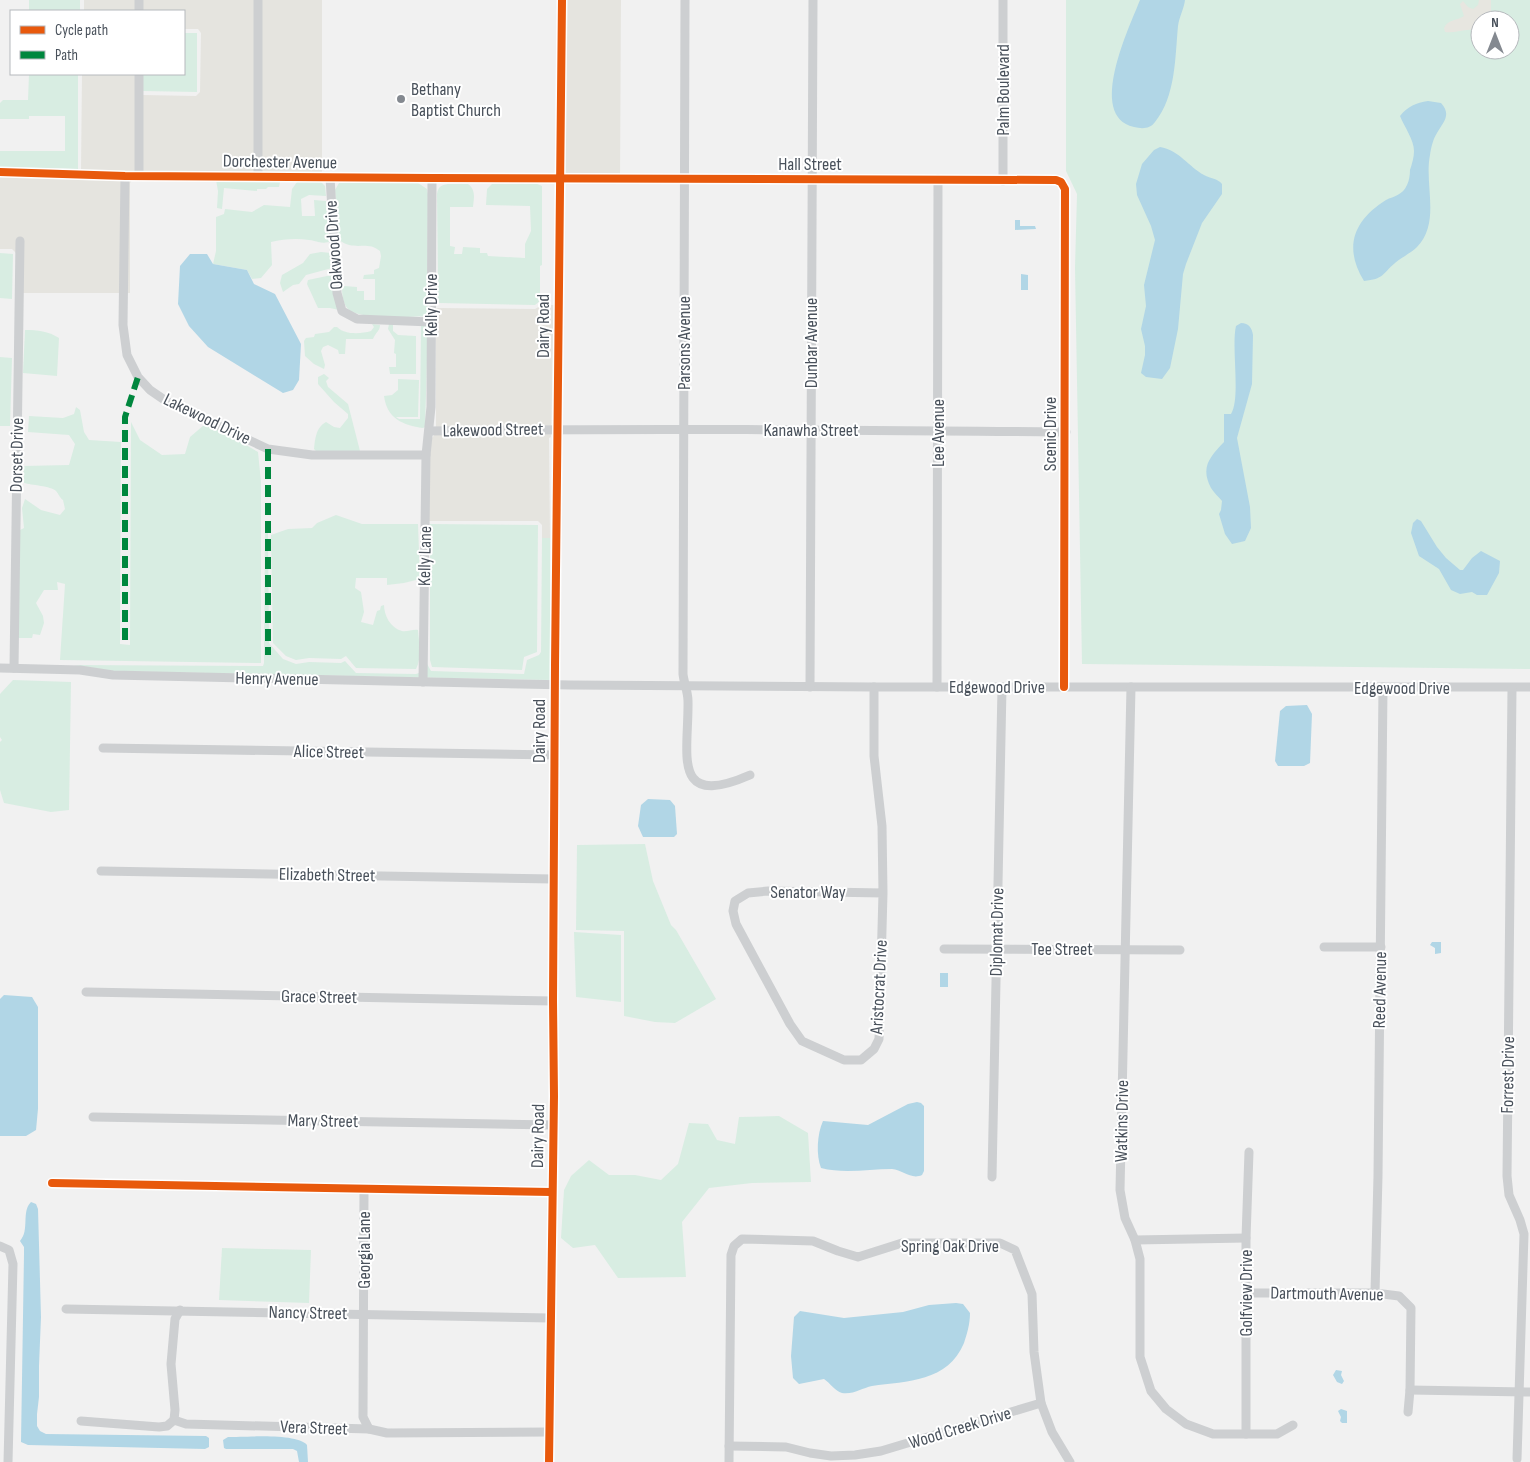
<svg xmlns="http://www.w3.org/2000/svg" width="1530" height="1462" viewBox="0 0 1530 1462" font-family="'Sofia Sans Condensed',sans-serif">
  <rect width="100%" height="100%" fill="#f1f1f1"/>
  <g fill="#e5e4df">
    <path d="M 84,0 L 322,0 L 322,176 L 133,179 L 130,183 L 130,293 L 16,293 L 16,253 L 12,249 L 0,249 L 0,172 L 81,171 L 82,74 L 139,74 L 143,95 L 196,96 L 200,92 L 201,33 L 198,29 L 184,29 L 184,11 L 84,11 Z"/>
    <path d="M 566,0 L 621,0 L 620,177 L 563,177 Z"/>
    <path d="M 542,305 L 554,305 L 551,437 L 549,438 L 550,538 L 542,538 L 542,525 L 538,521 L 428,521 L 428,443 L 436,433 L 436,308 L 535,309 Z"/>
  </g>
  <g fill="#d8ede2" fill-rule="evenodd">
    <rect x="29" y="0" width="51" height="11"/>
    <path d="M 1066,0 L 1530,0 L 1530,669 L 1082,664 L 1075,268 L 1077,194 L 1066,171 ZM 1480,20 L 1510,20 L 1510,50 L 1480,50 Z"/>
    <path d="M 184,33 L 197,33 L 197,92 L 143,91 L 143,74 L 184,74 Z"/>
    <path d="M 29,74 L 78,74 L 78,169 L 0,167 L 0,151 L 65,151 L 65,116 L 29,116 L 29,119 L 0,119 L 0,103 L 3,100 L 28,100 Z"/>
    <path d="M 216,180 L 277,181 L 280,182 L 279,187 L 268,187 L 266,189 L 257,189 L 257,191 L 224,188 L 222,209 L 217,208 L 218,191 Z"/>
    <path d="M 297,182 L 321,182 L 325,186 L 326,196 L 309,195 L 301,199 L 302,216 L 315,216 L 314,200 L 326,201 L 329,242 C 319,244 318,241 309,240 C 297,238 283,239 271,242 L 272,265 L 261,278 L 252,279 L 247,270 L 213,264 L 216,251 L 216,217 L 224,214 L 225,209 L 252,212 L 264,205 L 290,207 L 292,189 Z"/>
    <path d="M 339,183 L 418,183 L 427,189 L 428,194 L 427,316 C 409,317 363,320 349,310 C 343,305 342,294 342,288 L 344,286 L 357,287 L 357,291 L 364,291 L 364,300 L 375,300 L 375,279 L 363,279 L 364,275 L 374,274 L 374,270 L 379,268 L 381,256 L 380,251 C 366,240 356,252 339,240 L 335,190 Z"/>
    <path d="M 448,184 L 468,184 C 476,190 474,198 473,207 L 450,207 L 450,246 L 455,247 L 454,254 L 462,254 L 463,247 L 480,248 L 480,253 L 487,253 L 488,256 L 525,258 L 525,244 L 531,231 L 530,206 L 486,205 L 487,189 L 492,184 L 537,184 L 542,186 L 542,265 L 540,266 L 540,301 L 535,305 L 439,303 C 436,298 434,286 438,281 L 437,194 C 438,187 441,185 448,184 Z"/>
    <path d="M 321,252 L 331,253 L 332,268 L 306,275 L 299,284 L 293,285 L 283,292 L 280,283 L 282,275 L 303,263 L 310,254 Z"/>
    <path d="M 0,253 L 13,254 L 12,299 L 0,298 Z"/>
    <path d="M 327,276 L 332,276 L 339,310 L 330,308 L 318,308 L 307,284 L 308,280 Z"/>
    <path d="M 372,324 L 380,325 C 380,331 375,333 373,339 L 346,339 L 345,354 L 339,354 L 338,350 L 328,345 L 323,347 L 321,351 L 325,365 L 324,369 L 314,364 L 305,356 L 304,341 L 306,338 L 314,337 L 315,334 L 329,332 L 334,327 L 337,327 C 345,335 361,334 371,331 L 374,327 Z"/>
    <path d="M 389,324 L 393,324 L 393,331 L 398,335 L 416,336 L 416,374 L 390,374 L 389,367 L 396,367 L 396,354 L 394,353 L 395,340 L 388,329 Z"/>
    <path d="M 421,326 L 425,326 L 428,328 L 425,427 L 423,428 C 403,425 387,419 384,396 L 392,395 L 398,390 L 398,379 L 419,380 L 418,417 L 396,417 L 399,419 L 420,419 Z"/>
    <path d="M 25,330 C 38,330 48,331 59,338 L 57,376 L 23,373 Z"/>
    <path d="M 0,357 L 12,358 L 10,426 L 0,426 Z"/>
    <path d="M 324,374 L 329,378 L 326,381 L 328,387 L 348,404 L 360,451 L 316,451 L 314,449 C 315,439 316,427 326,422 L 334,427 L 340,428 L 348,418 L 348,414 L 334,402 L 318,384 L 318,377 Z"/>
    <path d="M 76,407 L 80,410 L 84,432 L 89,440 L 121,442 L 120,644 L 130,645 L 131,422 L 140,440 L 162,455 L 185,454 L 190,437 L 204,425 L 223,432 L 258,452 L 261,482 L 261,663 L 60,660 L 65,584 L 57,582 L 58,590 L 44,590 L 36,603 L 43,616 L 44,623 L 40,635 L 33,634 L 32,638 L 18,638 L 18,531 L 24,528 L 22,508 L 25,499 L 41,510 L 60,515 L 65,509 L 63,500 C 59,497 59,494 56,491 C 51,486 31,485 24,483 L 23,466 L 69,465 L 75,444 L 69,435 L 28,432 L 29,416 L 63,418 L 74,414 Z"/>
    <path d="M 336,515 L 362,524 L 418,524 L 420,579 L 404,583 L 387,585 L 387,578 L 356,578 L 355,588 L 361,592 L 364,612 L 361,622 L 373,625 L 377,611 L 380,610 L 381,606 L 384,605 C 384,615 390,628 402,631 C 407,632 413,629 418,630 C 419,642 422,658 416,669 L 356,668 L 346,656 L 341,659 L 309,658 L 296,660 L 286,656 L 273,643 L 271,535 L 288,529 L 312,528 L 317,523 Z"/>
    <path d="M 430,524 L 538,525 L 537,652 L 524,657 L 522,670 L 432,667 L 430,660 Z"/>
    <path d="M 265,533 L 268,533 L 269,643 L 283,659 L 296,664 L 309,662 L 341,663 L 345,661 L 356,673 L 416,674 L 419,673 L 426,662 L 431,671 L 524,674 L 527,660 L 539,655 L 541,652 L 542,538 L 550,538 L 550,680 L 113,671 L 74,665 L 263,666 L 264,663 Z"/>
    <path d="M 13,680 L 71,682 L 69,810 L 51,812 L 4,803 L 0,790 L 0,742 L 2,740 L 0,737 L 0,694 Z"/>
    <path d="M 645,844 L 653,881 L 671,925 L 676,930 L 716,999 L 675,1023 L 655,1022 L 624,1016 L 624,931 L 576,930 L 577,845 Z"/>
    <path d="M 574,932 L 621,935 L 621,1002 L 576,997 Z"/>
    <path d="M 779,1116 L 808,1133 L 811,1182 L 752,1183 L 709,1188 L 682,1222 L 686,1277 L 618,1278 L 595,1245 L 573,1248 L 561,1238 L 564,1190 L 571,1176 L 589,1160 L 609,1175 L 635,1175 L 661,1180 L 678,1164 L 689,1123 L 708,1124 L 717,1140 L 735,1144 L 739,1117 Z"/>
    <path d="M 222,1248 L 311,1250 L 309,1303 L 219,1300 Z"/>
  </g>
  <path fill="#e7e6e0" d="M 1479,0 L 1491,0 L 1491,12 L 1495,17 L 1496,20 L 1480,20 L 1480,32 C 1468,26 1457,34 1445,32 L 1444,28 C 1448,19 1457,21 1464,16 L 1460,4 L 1463,1 L 1468,7 L 1473,9 L 1478,5 Z"/>
  <g fill="#b1d6e6">
    <path d="M 1140,0 L 1185,0 C 1184,9 1179,17 1178,26 C 1175,57 1176,96 1155,122 C 1150,129 1142,129 1134,127 C 1086,116 1130,26 1140,0 Z"/>
    <path d="M 1428,101 L 1441,103 C 1452,115 1443,122 1437,133 C 1433,139 1431,148 1430,155 C 1424,185 1441,222 1417,247 C 1411,253 1402,257 1395,263 C 1382,274 1384,279 1364,281 C 1343,247 1354,220 1386,200 C 1394,196 1403,195 1407,185 C 1409,181 1410,175 1410,170 C 1412,164 1414,157 1414,151 C 1414,140 1404,126 1400,116 C 1408,106 1416,103 1428,101 Z"/>
    <path d="M 1160,147 C 1179,150 1189,167 1204,175 C 1211,179 1217,178 1222,184 L 1222,194 L 1202,223 L 1186,264 L 1183,274 L 1178,329 L 1170,368 L 1162,379 L 1146,377 L 1141,373 L 1145,355 L 1145,346 L 1141,329 L 1146,306 L 1144,285 L 1155,240 L 1151,226 L 1137,195 L 1136,184 L 1142,164 L 1154,150 Z"/>
    <path d="M 1015,220 L 1020,220 L 1020,226 L 1035,226 L 1036,229 L 1015,230 Z"/>
    <path d="M 190,254 L 207,254 L 213,264 L 247,270 L 254,284 L 275,294 L 301,344 L 299,380 L 293,390 L 283,393 L 208,347 L 189,326 L 178,304 L 180,266 Z"/>
    <path d="M 1021,274 L 1028,275 L 1028,290 L 1021,290 Z"/>
    <path d="M 1241,323 C 1249,323 1252,328 1253,335 L 1252,384 L 1237,438 L 1250,507 L 1251,528 L 1245,541 L 1232,544 L 1225,534 L 1219,514 L 1221,510 L 1222,501 C 1219,497 1214,493 1211,488 C 1200,467 1210,457 1224,442 L 1224,414 L 1231,414 C 1241,398 1231,347 1236,326 Z"/>
    <path d="M 1417,519 L 1421,521 L 1437,547 L 1446,558 L 1460,570 L 1463,570 L 1472,558 L 1481,551 L 1500,561 L 1499,573 L 1487,595 L 1477,595 L 1472,592 L 1460,594 L 1451,590 L 1439,569 L 1419,556 L 1411,533 L 1413,523 Z"/>
    <path d="M 1307,705 L 1312,714 L 1310,763 L 1304,766 L 1278,766 L 1275,761 L 1280,711 L 1286,706 Z"/>
    <path d="M 648,799 L 670,800 L 675,806 L 677,834 L 674,837 L 643,837 L 638,826 L 641,805 Z"/>
    <path d="M 1432,942 L 1441,942 L 1441,953 L 1435,954 L 1435,948 L 1430,945 Z"/>
    <rect x="940" y="973" width="8" height="14"/>
    <path d="M 4,995 L 32,997 L 38,1007 L 38,1109 L 36,1130 L 26,1136 L 0,1136 L 0,999 Z"/>
    <path d="M 917,1102 L 921,1103 L 924,1106 L 924,1171 L 922,1175 C 911,1180 903,1170 892,1169 C 869,1169 844,1174 821,1168 C 816,1155 817,1134 823,1121 L 868,1125 L 908,1104 Z"/>
    <path d="M 31,1202 L 36,1204 L 38,1209 L 41,1317 L 39,1366 L 39,1397 L 37,1414 L 37,1426 L 40,1431 L 46,1434 L 206,1436 L 209,1438 L 209,1447 L 205,1449 L 28,1445 L 21,1442 L 24,1254 L 24,1247 L 20,1241 C 30,1230 21,1212 31,1202 Z"/>
    <path d="M 956,1303 L 963,1304 L 970,1313 C 970,1324 967,1334 964,1343 C 948,1382 907,1381 872,1386 C 862,1388 853,1395 842,1393 C 835,1391 830,1383 824,1379 L 799,1384 L 793,1378 L 791,1356 L 794,1317 L 800,1311 L 844,1318 L 903,1312 L 929,1305 Z"/>
    <path d="M 1336,1370 L 1342,1371 L 1341,1375 L 1344,1381 L 1342,1384 L 1337,1382 L 1333,1375 Z"/>
    <path d="M 1341,1409 L 1347,1411 L 1347,1423 L 1342,1423 L 1340,1421 L 1341,1417 L 1338,1411 Z"/>
    <path d="M 228,1437 C 244,1437 297,1433 307,1445 L 308,1462 L 299,1462 L 297,1451 L 293,1449 L 226,1449 L 224,1448 L 223,1440 Z"/>
  </g>
  <g fill="none" stroke-linecap="round" stroke-linejoin="round">
    <g stroke="#cdcfd1" stroke-width="9">
      <path d="M 685,0 L 683,674 C 684,683 688,692 688,701 C 689,753 670,810 750,775"/>
      <path d="M 1003,0 L 1003,181"/>
      <path d="M 139,11 L 139,0"/>
      <path d="M 0,172 L 125,176 L 432,178 L 1056,180 L 1061,182 L 1065,189 L 1064,687"/>
      <path d="M 125,176 L 123,325 L 127,355 L 138,377 L 150,390 L 166,401 L 268,449 L 312,455 L 426,455"/>
      <path d="M 139,176 L 139,74"/>
      <path d="M 258,177 L 258,0"/>
      <path d="M 330,177 L 337,293 L 342,311 L 357,319 L 431,322"/>
      <path d="M 429,431 C 641,428 853,430 1066,432"/>
      <path d="M 0,668 L 80,670 L 113,675 L 570,685 L 874,687 L 1530,687"/>
      <path d="M 14,668 L 20,241"/>
      <path d="M 423,682 L 426,455 L 431,407 L 432,178"/>
      <path d="M 810,687 L 813,0"/>
      <path d="M 874,687 L 874,756 L 882,826 L 883,893 L 879,1039 L 874,1049 L 861,1060 L 844,1060 L 802,1041 L 790,1024 L 736,924 L 733,911 L 735,901 L 748,893 L 768,891 L 883,893"/>
      <path d="M 937,687 L 938,179"/>
      <path d="M 1131,687 L 1120,1190 L 1125,1218 L 1135,1240 L 1140,1259 L 1140,1357 L 1151,1391 L 1166,1409 L 1186,1424 L 1213,1434 L 1277,1434 L 1293,1425"/>
      <path d="M 1512,688 L 1507,1176 L 1509,1195 L 1520,1220 L 1524,1234 L 1517,1459"/>
      <path d="M 103,748 L 554,755"/>
      <path d="M 101,871 L 553,879"/>
      <path d="M 1324,947 L 1381,947"/>
      <path d="M 944,949 L 1180,950"/>
      <path d="M 86,992 L 553,1001"/>
      <path d="M 93,1117 L 553,1125"/>
      <path d="M 992,1177 L 1002,688"/>
      <path d="M 52,1183 L 551,1192"/>
      <path d="M 364,1190 L 363,1417 L 369,1429"/>
      <path d="M 1135,1240 L 1246,1238"/>
      <path d="M 0,1246 L 9,1250 L 13,1264 L 8,1462"/>
      <path d="M 1246,1293 L 1375,1293 L 1399,1296 L 1411,1308 L 1410,1390 L 1408,1412"/>
      <path d="M 1375,1293 L 1378,1176 L 1383,687"/>
      <path d="M 66,1309 L 550,1318"/>
      <path d="M 1410,1390 L 1530,1392"/>
      <path d="M 174,1420 L 175,1410 L 171,1364 L 175,1319 L 180,1310"/>
      <path d="M 81,1421 L 159,1427 L 167,1426 L 174,1420 L 186,1424 L 369,1429 L 387,1433 L 549,1432"/>
      <path d="M 1246,1434 L 1246,1238 L 1249,1152"/>
      <path d="M 729,1446 L 786,1447 L 810,1453 L 831,1456 L 855,1455 L 881,1451 L 1041,1403"/>
      <path d="M 549,1462 L 554,1096 L 553,1001 L 555,666 L 562,0"/>
      <path d="M 729,1462 L 731,1255 L 734,1246 L 742,1239 L 813,1241 L 838,1251 L 858,1257 L 902,1243 L 1000,1243 L 1015,1250 L 1032,1294 L 1034,1352 L 1041,1403 L 1052,1432 L 1070,1462"/>
    </g>
    <g stroke="#00873e" stroke-width="6" stroke-dasharray="12 6" stroke-linecap="butt">
      <path d="M 268,449 L 268,655"/>
      <path d="M 125,640 L 125,417 L 138,377"/>
    </g>
    <g stroke="#fff" stroke-width="11">
      <g id="cycleway">
        <path d="M 0,172 L 125,176 L 432,178 L 1056,180 L 1061,182 L 1065,189 L 1064,687"/>
        <path d="M 52,1183 L 551,1192"/>
        <path d="M 549,1462 L 554,1096 L 553,1001 L 555,666 L 562,0"/>
      </g>
    </g>
    <use href="#cycleway" stroke="#e8590c" stroke-width="8"/>
  </g>
  <circle fill="#848990" stroke="#fff" stroke-width="2" cx="401" cy="99" r="5"/>
  <g text-anchor="middle" dominant-baseline="central" stroke-width="4" stroke-linejoin="round" paint-order="stroke">
    <g font-size="18" fill="#49515b" stroke="#fff" text-anchor="start">
      <text x="411" y="89">Bethany<tspan x="411" dy="21">Baptist Church</tspan></text>
    </g>
    <g font-size="18" fill="#49515b" stroke="#fff">
      <text transform="translate(1003 90) rotate(-90)">Palm Boulevard</text>
      <text transform="translate(280 162) rotate(1)">Dorchester Avenue</text>
      <text x="810" y="164">Hall Street</text>
      <text transform="translate(334 245) rotate(-94)">Oakwood Drive</text>
      <text transform="translate(431 305) rotate(-90)">Kelly Drive</text>
      <text transform="translate(543 326) rotate(-90)">Dairy Road</text>
      <text transform="translate(684 343) rotate(-90)">Parsons Avenue</text>
      <text transform="translate(811 343) rotate(-90)">Dunbar Avenue</text>
      <text transform="translate(207 419) rotate(26)">Lakewood Drive</text>
      <text transform="translate(493 430) rotate(-1)">Lakewood Street</text>
      <text x="811" y="430">Kanawha Street</text>
      <text transform="translate(938 433) rotate(-90)">Lee Avenue</text>
      <text transform="translate(1050 434) rotate(-90)">Scenic Drive</text>
      <text transform="translate(17 455) rotate(-89)">Dorset Drive</text>
      <text transform="translate(425 556) rotate(-89)">Kelly Lane</text>
      <text transform="translate(277 679) rotate(1)">Henry Avenue</text>
      <text x="997" y="687">Edgewood Drive</text>
      <text x="1402" y="688">Edgewood Drive</text>
      <text transform="translate(539 731) rotate(-90)">Dairy Road</text>
      <text transform="translate(329 752) rotate(1)">Alice Street</text>
      <text transform="translate(327 875) rotate(1)">Elizabeth Street</text>
      <text x="808" y="892">Senator Way</text>
      <text transform="translate(997 932) rotate(-89)">Diplomat Drive</text>
      <text x="1062" y="949">Tee Street</text>
      <text transform="translate(879 987) rotate(-87)">Aristocrat Drive</text>
      <text transform="translate(1380 990) rotate(-89)">Reed Avenue</text>
      <text transform="translate(319 997) rotate(1)">Grace Street</text>
      <text transform="translate(1508 1075) rotate(-89)">Forrest Drive</text>
      <text transform="translate(323 1121) rotate(1)">Mary Street</text>
      <text transform="translate(1122 1121) rotate(-89)">Watkins Drive</text>
      <text transform="translate(538 1136) rotate(-89)">Dairy Road</text>
      <text x="950" y="1246">Spring Oak Drive</text>
      <text transform="translate(364 1250) rotate(-90)">Georgia Lane</text>
      <text transform="translate(1246 1293) rotate(-90)">Golfview Drive</text>
      <text transform="translate(1327 1294) rotate(1)">Dartmouth Avenue</text>
      <text transform="translate(308 1313) rotate(1)">Nancy Street</text>
      <text transform="translate(314 1428) rotate(2)">Vera Street</text>
      <text transform="translate(960 1428) rotate(-17)">Wood Creek Drive</text>
    </g>
  </g>
  <rect x="10" y="10" width="175" height="65" fill="#ffffff" stroke="#b6b9bd"/>
  <rect x="20" y="26" width="25" height="8" fill="#e8590c" stroke="#b6b9bd"/>
  <text x="55" y="35" font-size="15" fill="#49515b">Cycle path</text>
  <rect x="20" y="51" width="25" height="8" fill="#00873e" stroke="#b6b9bd"/>
  <text x="55" y="60" font-size="15" fill="#49515b">Path</text>
  <g transform="translate(1495 35)"><circle r="24" fill="#ffffff" stroke="#b6b9bd"/>
  <path d="M0-4L9 19L0 12L-9 19Z" fill="#848990"/>
  <text y="-8" font-size="14" font-weight="bold" text-anchor="middle" fill="#49515b">N</text>
  </g>
</svg>
